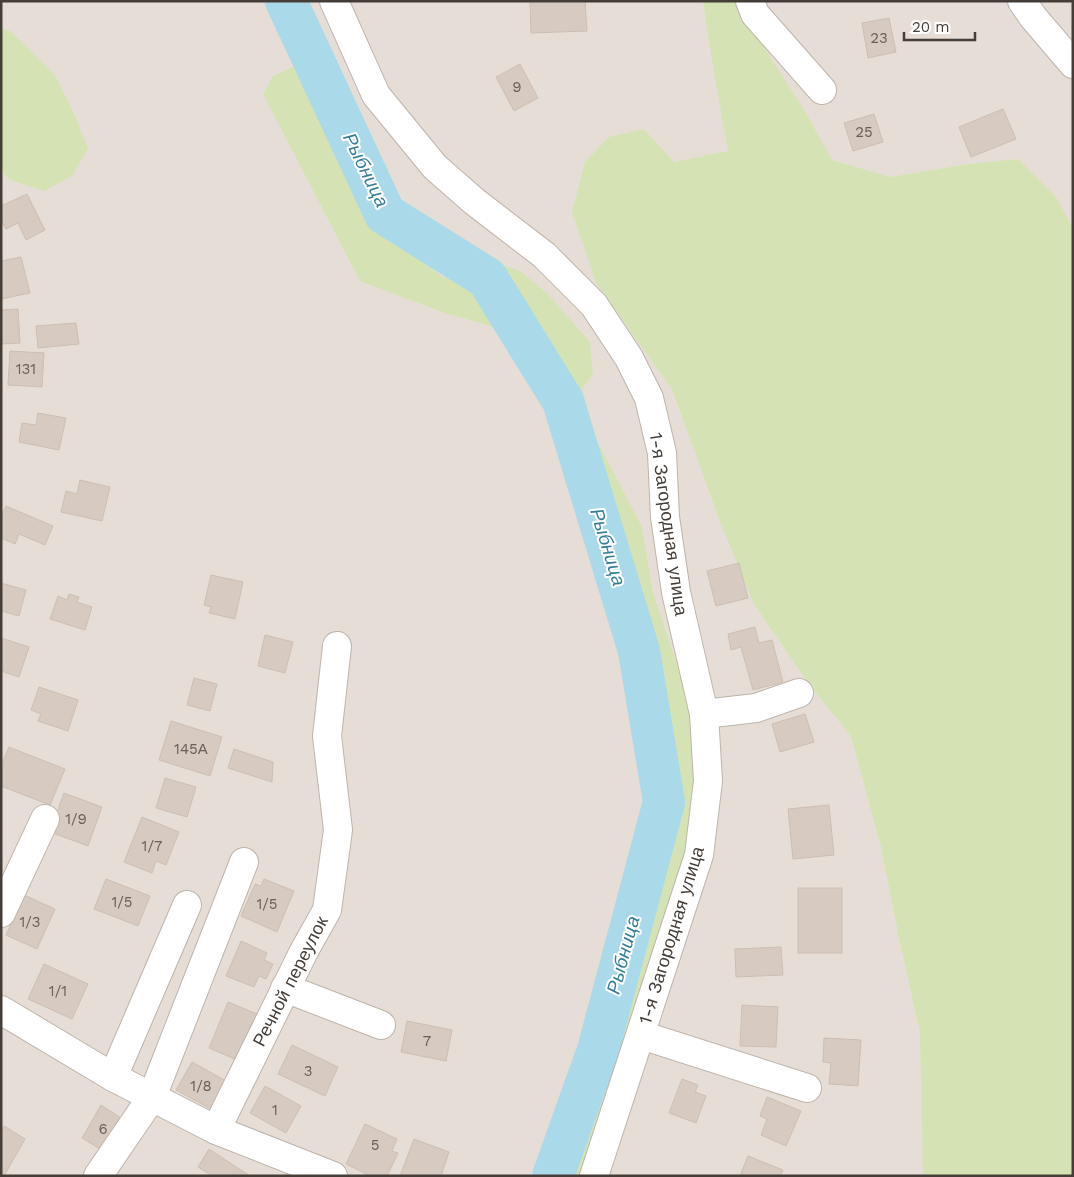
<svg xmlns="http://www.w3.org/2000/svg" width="1074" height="1177" viewBox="0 0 1074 1177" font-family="'Work Sans',sans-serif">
  <rect width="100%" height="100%" fill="#f2ede8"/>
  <rect fill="#e6ded6" x="1" y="1" width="1072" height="1175"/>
  <g fill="#d5e3b4">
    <path d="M 703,1 L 738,1 L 742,13 L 806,113 L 832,160 L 890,177 L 968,164 L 1018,159 L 1056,197 L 1073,228 L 1073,1176 L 922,1176 L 923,1172 L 920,1032 L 899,938 L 881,847 L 851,736 L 808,683 L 754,604 L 719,519 L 672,389 L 596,283 L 572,212 L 585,162 L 609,137 L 644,129 L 674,162 L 728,151 L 714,73 Z"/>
    <path d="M 1,28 L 10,31 L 27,47 L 55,75 L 75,116 L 88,149 L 72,176 L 44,191 L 10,180 L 1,171 Z"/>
    <path d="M 293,67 L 342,151 L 371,215 L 444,279 L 478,256 L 520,271 L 547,293 L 590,342 L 593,374 L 582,389 L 597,441 L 642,527 L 653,593 L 692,709 L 698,785 L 689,854 L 582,1176 L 564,1176 L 612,1060 L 674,807 L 669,733 L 650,669 L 647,630 L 619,519 L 579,423 L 567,381 L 549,351 L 487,325 L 445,313 L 360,281 L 263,94 L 273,76 Z"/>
  </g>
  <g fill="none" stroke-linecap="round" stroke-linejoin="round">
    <path stroke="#aad9e9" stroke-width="42" d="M 286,1 L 385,214 L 487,278 L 563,401 L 639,651 L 664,802 L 598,1050 L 553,1176"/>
  </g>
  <g fill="#d6cac1" stroke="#cdbeb2">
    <path d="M 530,1 L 585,1 L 587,31 L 531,33 Z"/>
    <path d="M 889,18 L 896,52 L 868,58 L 862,23 Z"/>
    <path d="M 520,64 L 538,98 L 514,111 L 496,77 Z"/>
    <path d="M 1003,109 L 1016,139 L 971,157 L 959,127 Z"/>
    <path d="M 874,114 L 883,142 L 853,151 L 844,123 Z"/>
    <path d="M 27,194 L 45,230 L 26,240 L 18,223 L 6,229 L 1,220 L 1,206 Z"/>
    <path d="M 21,257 L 30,293 L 1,299 L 1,261 Z"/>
    <path d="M 18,309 L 20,343 L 1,344 L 1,310 Z"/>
    <path d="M 76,323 L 79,344 L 38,348 L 36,326 Z"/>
    <path d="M 10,351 L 44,353 L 42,387 L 8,385 Z"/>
    <path d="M 38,413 L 66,418 L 59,450 L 19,442 L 22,423 L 36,425 Z"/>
    <path d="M 80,480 L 110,487 L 102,521 L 61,512 L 66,491 L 77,494 Z"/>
    <path d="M 6,506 L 53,526 L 45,545 L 19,534 L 15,544 L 1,538 L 1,517 Z"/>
    <path d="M 739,563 L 748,598 L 716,606 L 707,571 Z"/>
    <path d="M 211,575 L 243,582 L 235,619 L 209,613 L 211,607 L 204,605 Z"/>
    <path d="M 1,583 L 26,590 L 19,616 L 1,611 Z"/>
    <path d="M 69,594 L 79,597 L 77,602 L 92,607 L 85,630 L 50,619 L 58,596 L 67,600 Z"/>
    <path d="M 755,627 L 759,643 L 772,640 L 783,682 L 753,690 L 741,647 L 731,650 L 728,634 Z"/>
    <path d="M 265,635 L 293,642 L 285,673 L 258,666 Z"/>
    <path d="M 1,638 L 29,647 L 19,677 L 1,671 Z"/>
    <path d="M 194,678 L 217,684 L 210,711 L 187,705 Z"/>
    <path d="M 39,687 L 78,700 L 68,731 L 38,721 L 41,714 L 31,710 Z"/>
    <path d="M 805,714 L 814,742 L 780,752 L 772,724 Z"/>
    <path d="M 171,721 L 222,737 L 210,776 L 159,760 Z"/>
    <path d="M 9,747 L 65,769 L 50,805 L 1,786 L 1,766 Z"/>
    <path d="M 234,749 L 273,762 L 272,782 L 228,768 Z"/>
    <path d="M 165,778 L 196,787 L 187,817 L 156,808 Z"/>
    <path d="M 64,793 L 102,807 L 88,846 L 50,832 Z"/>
    <path d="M 829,805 L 834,855 L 793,859 L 788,809 Z"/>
    <path d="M 142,817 L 179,832 L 166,865 L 156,861 L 152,873 L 124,862 Z"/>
    <path d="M 106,879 L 150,896 L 138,926 L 94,909 Z"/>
    <path d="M 264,879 L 294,891 L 277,932 L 241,916 L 255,884 L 261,886 Z"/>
    <rect x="798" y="888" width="44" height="65"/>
    <path d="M 24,895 L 55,909 L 37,949 L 6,935 Z"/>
    <path d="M 241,941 L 267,953 L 264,960 L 273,964 L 266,979 L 259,976 L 254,987 L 226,976 Z"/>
    <path d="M 781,947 L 783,975 L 736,977 L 735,949 Z"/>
    <path d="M 44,964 L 88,984 L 72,1019 L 28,999 Z"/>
    <path d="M 228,1002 L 257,1014 L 237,1060 L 209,1048 Z"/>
    <path d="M 742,1005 L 778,1007 L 776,1047 L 740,1046 Z"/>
    <path d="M 407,1021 L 452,1030 L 446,1061 L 401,1052 Z"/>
    <path d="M 824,1038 L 861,1040 L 858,1086 L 829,1084 L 831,1063 L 823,1062 Z"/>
    <path d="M 292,1045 L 338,1067 L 325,1096 L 278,1074 Z"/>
    <path d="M 192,1062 L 226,1081 L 211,1109 L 176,1090 Z"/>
    <path d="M 682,1079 L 698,1085 L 695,1092 L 706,1096 L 696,1123 L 669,1113 Z"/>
    <path d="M 265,1086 L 301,1106 L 286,1133 L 250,1113 Z"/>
    <path d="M 767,1097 L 801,1111 L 786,1146 L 761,1135 L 767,1119 L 760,1116 Z"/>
    <path d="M 101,1105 L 124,1120 L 105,1152 L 82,1138 Z"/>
    <path d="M 365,1124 L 397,1139 L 392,1151 L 398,1153 L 387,1176 L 370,1176 L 346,1164 Z"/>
    <path d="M 4,1126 L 25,1139 L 4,1176 L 1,1176 L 1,1131 Z"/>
    <path d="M 414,1139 L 449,1152 L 441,1176 L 400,1176 Z"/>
    <path d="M 209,1149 L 250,1176 L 212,1176 L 198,1167 Z"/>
    <path d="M 748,1156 L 783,1170 L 780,1176 L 740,1176 Z"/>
  </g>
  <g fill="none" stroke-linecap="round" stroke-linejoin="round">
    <g stroke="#bdb4ab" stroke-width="30">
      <g id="minor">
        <path d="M 334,1 L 376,95 L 435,167 L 475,202 L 544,255 L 594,305 L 629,358 L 649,398 L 662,453 L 665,517 L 676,592 L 704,714 L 708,781 L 699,855 L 594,1176"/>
        <path d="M 750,1 L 755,14 L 822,90"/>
        <path d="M 1022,1 L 1033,17 L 1073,64"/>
        <path d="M 704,714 L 756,708 L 799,693"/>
        <path d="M 1,913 L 45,819"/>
        <path d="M 285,988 L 381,1025"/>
        <path d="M 1,1010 L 113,1077 L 216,1130 L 333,1176"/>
        <path d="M 641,1035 L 807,1088"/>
        <path d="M 113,1077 L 187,905"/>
        <path d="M 216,1130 L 304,951 L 327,910 L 338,830 L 327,736 L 337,646"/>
        <path d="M 98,1176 L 152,1097 L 244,862"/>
      </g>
    </g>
    <use href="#minor" stroke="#fff" stroke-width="28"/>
  </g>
  <g text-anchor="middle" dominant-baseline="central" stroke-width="4" stroke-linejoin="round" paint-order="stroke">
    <g font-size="15" fill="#69605a">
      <text x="879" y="38">23</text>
      <text x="517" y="87">9</text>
      <text x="864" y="132">25</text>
      <text x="26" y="369">131</text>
      <text x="191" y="749">145А</text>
      <text x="76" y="819">1/9</text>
      <text x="152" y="846">1/7</text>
      <text x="122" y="902">1/5</text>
      <text x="267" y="904">1/5</text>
      <text x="30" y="922">1/3</text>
      <text x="58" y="991">1/1</text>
      <text x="427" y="1041">7</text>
      <text x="308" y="1071">3</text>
      <text x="201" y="1086">1/8</text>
      <text x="275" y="1110">1</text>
      <text x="103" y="1129">6</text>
      <text x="375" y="1145">5</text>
    </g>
    <g font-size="18" fill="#453d37" stroke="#fff">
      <text transform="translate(669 524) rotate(82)">1-я Загородная улица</text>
      <text transform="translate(671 935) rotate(-73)">1-я Загородная улица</text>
      <text transform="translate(290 981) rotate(-63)">Речной переулок</text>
    </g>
    <g font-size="19" font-style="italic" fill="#367e98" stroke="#fff">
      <text transform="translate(366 170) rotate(64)">Рыбница</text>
      <text transform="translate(608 547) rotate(73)">Рыбница</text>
      <text transform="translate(623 955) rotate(-75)">Рыбница</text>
    </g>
  </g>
  <rect width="1074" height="1177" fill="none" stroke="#453d37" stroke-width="5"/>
  <path d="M904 32v8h71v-8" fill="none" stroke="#453d37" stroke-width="2.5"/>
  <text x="912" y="32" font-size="15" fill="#453d37" stroke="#ffffff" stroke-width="4" paint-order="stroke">20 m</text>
</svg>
